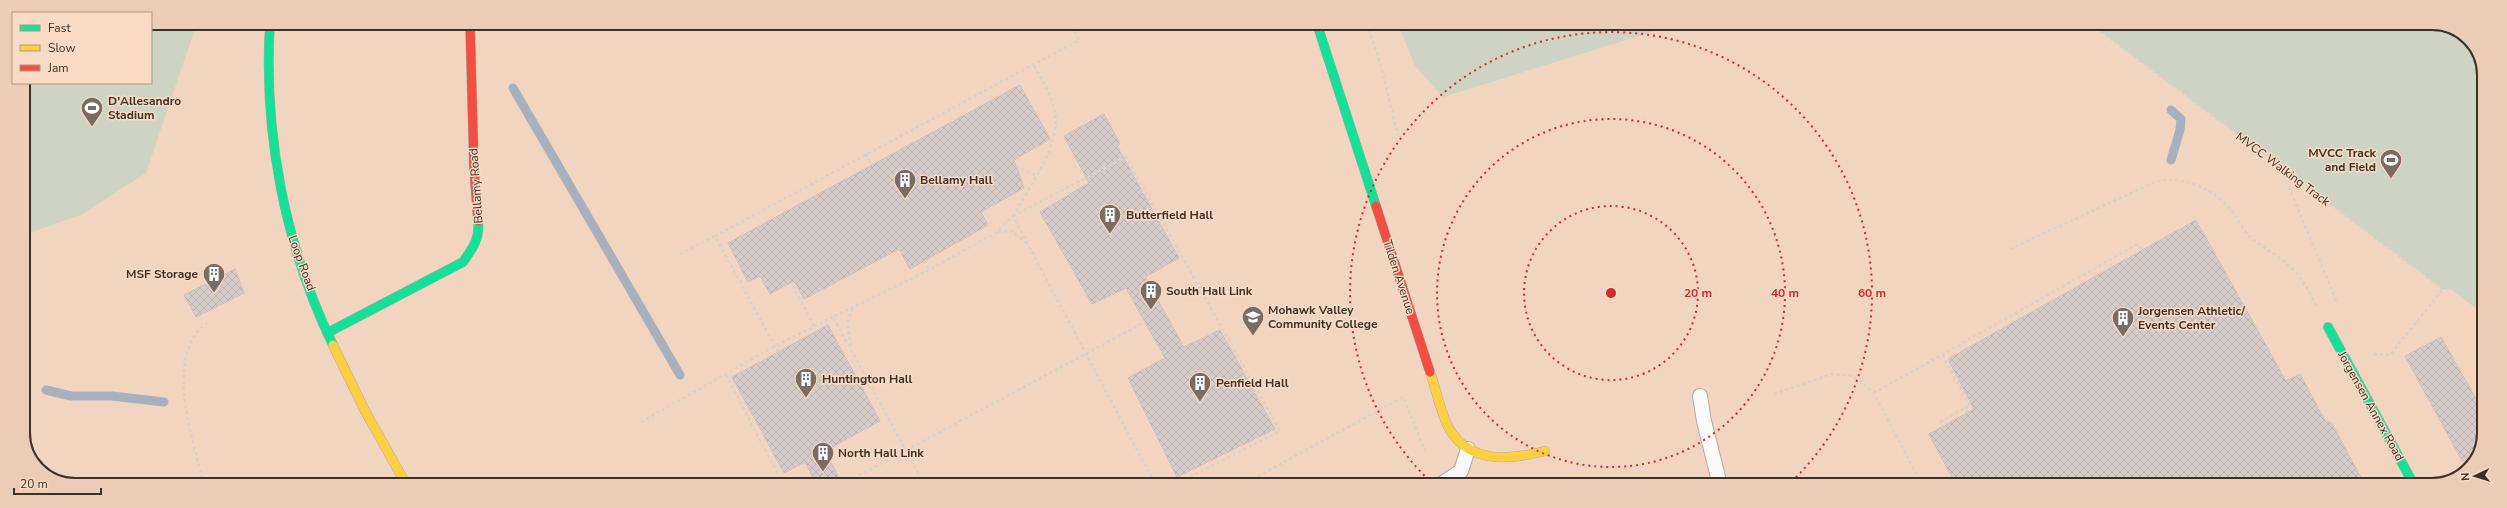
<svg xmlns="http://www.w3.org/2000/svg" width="2507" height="508" viewBox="0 0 2507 508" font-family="'Nunito Sans',sans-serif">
  <defs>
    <pattern id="building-cross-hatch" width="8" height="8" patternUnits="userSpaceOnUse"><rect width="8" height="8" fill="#d8ccca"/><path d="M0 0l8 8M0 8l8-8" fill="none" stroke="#bab0ae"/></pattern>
  </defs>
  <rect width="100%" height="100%" fill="#eddcd0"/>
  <path fill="#f1d5c1" d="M 197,23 L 2442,24 L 2471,40 L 2484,71 L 2483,443 L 2466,472 L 2432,485 L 65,484 L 38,470 L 23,440 L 23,235 L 81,215 L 190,42 Z"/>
  <g fill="#cfd3c3">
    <path d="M 151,23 L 197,23 L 146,173 L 81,215 L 23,235 L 23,83 L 151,83 Z"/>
    <path d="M 1398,24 L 1678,24 L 1443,97 L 1415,66 Z"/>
    <path d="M 2091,24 L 2442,24 L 2471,40 L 2484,71 L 2483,314 L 2452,290 L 2443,289 Z"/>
  </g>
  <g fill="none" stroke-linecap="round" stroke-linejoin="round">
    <g stroke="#a8afbd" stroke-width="9">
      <path d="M 513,88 L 680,375"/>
      <path d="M 2171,160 L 2180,130 L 2181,119 L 2171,110"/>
      <path d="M 46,390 L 71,396 L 112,396 L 164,402"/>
    </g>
  </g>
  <g fill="url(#building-cross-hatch)" stroke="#cdbfbe">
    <path d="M 1020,85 L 1050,139 L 1014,160 L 1024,188 L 981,212 L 988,225 L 910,269 L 899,249 L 804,299 L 794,281 L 770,294 L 760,276 L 748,282 L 728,243 Z"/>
    <path d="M 1104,114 L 1120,144 L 1117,146 L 1179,258 L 1145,277 L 1184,347 L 1220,330 L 1275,429 L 1177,477 L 1128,378 L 1165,358 L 1126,288 L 1092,304 L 1040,212 L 1089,183 L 1064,136 Z"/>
    <path d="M 2196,220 L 2286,381 L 2300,374 L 2326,422 L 2331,422 L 2365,485 L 1956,485 L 1929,434 L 1974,409 L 1948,359 Z"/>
    <path d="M 235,269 L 244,293 L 196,317 L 184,295 Z"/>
    <path d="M 828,325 L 880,421 L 825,451 L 842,484 L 816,484 L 805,462 L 784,473 L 732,377 Z"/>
    <path d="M 2441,337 L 2483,411 L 2483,443 L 2467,470 L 2405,356 Z"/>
  </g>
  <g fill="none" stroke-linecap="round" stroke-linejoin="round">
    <g stroke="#b7aaa1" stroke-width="16">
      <g id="lane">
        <path d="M 1700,396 L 1704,421 L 1720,485"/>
        <path d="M 1440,485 L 1461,471 L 1468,449"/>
      </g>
    </g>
    <g stroke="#b7aaa1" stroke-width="10">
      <g id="fast">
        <path d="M 270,23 C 263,133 285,246 333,345"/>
        <path d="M 1317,24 L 1376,206"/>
        <path d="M 2328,327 L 2414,485"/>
        <path d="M 327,333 L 463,262 C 473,248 480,238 478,221"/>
      </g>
    </g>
    <g stroke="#b7aaa1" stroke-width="10">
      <g id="slow">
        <path d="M 333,345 L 365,411 L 406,484"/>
        <path d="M 1430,372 C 1436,388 1441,416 1450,430 C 1471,464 1511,460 1545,451"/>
      </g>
    </g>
    <g stroke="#b7aaa1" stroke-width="10">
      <g id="jam">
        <path d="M 470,23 L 474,168 L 478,221"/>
        <path d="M 1376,206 L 1430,372"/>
      </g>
    </g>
    <g stroke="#d6d1cd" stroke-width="2.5" stroke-dasharray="3 3" stroke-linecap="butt">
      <path d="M 1367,24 L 1380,62 L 1398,135"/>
      <path d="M 2091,24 L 2443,289 L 2483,293"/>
      <path d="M 866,154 L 872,165"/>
      <path d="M 1016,166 L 1035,175"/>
      <path d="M 2284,176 L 2337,302"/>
      <path d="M 23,198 L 43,200 L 134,152"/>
      <path d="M 1013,216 L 1126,157 L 1280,431 L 1176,484"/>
      <path d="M 1013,216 C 1029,187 1061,145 1055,112 C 1052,95 1041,79 1033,64"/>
      <path d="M 998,232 L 1012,231 L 1026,243"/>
      <path d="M 2010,249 L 2155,182 C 2183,174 2217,190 2234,214 C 2240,222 2244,232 2252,239 C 2268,251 2286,260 2299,276 C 2306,285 2311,296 2316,306"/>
      <path d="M 680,254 L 715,236"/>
      <path d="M 925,260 L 929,270"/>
      <path d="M 740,282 L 746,278"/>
      <path d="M 793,286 L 814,326"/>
      <path d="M 2015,312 L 2019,319"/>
      <path d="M 851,346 L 847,324 L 852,309"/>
      <path d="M 778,352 L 715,236 L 1079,40 L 1070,23"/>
      <path d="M 2374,354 L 2390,355 L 2443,289"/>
      <path d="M 1943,355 L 1970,406 L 1965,408 L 1967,413"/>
      <path d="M 726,375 L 783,484"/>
      <path d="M 1874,393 L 2138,244 L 2142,250"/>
      <path d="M 1774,394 L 1832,374 L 1852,376 L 1860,381 L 1874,393 L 1922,485"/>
      <path d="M 641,422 L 775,346 L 833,317"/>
      <path d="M 1940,422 L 1965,408"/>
      <path d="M 204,484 C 193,439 161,352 210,321"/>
      <path d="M 843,484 L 1145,322"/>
      <path d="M 924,484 L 833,317 L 929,270 L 997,232 L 1013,216 L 1155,484"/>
      <path d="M 1242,485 L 1403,397 L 1425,451"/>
    </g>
    <use href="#lane" stroke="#fcfaf8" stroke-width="14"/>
    <use href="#fast" stroke="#16e098" stroke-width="9"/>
    <use href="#slow" stroke="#ffcf43" stroke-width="9"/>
    <use href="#jam" stroke="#f24e42" stroke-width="9"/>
  </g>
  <g fill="none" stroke="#d62828" stroke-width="2" stroke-dasharray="2 4">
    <circle cx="1611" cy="293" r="87"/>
    <circle cx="1611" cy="293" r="174"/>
    <path d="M1433 484A261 261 0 1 1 1789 484"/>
  </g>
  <defs>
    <g id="stadium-pin" transform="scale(1.15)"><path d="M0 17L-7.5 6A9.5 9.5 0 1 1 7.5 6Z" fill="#7a6c62" stroke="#f9dac4"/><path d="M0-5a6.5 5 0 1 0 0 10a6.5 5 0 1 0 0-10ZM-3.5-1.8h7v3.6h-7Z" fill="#fff"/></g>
    <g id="building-pin" transform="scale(1.15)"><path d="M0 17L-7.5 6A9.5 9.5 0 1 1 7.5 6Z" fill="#7a6c62" stroke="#f9dac4"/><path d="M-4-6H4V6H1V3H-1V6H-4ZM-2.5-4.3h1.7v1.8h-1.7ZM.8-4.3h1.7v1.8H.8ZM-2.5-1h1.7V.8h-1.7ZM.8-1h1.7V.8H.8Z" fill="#fff"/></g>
    <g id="university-pin" transform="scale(1.15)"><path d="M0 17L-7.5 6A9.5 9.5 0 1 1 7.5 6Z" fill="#7a6c62" stroke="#f9dac4"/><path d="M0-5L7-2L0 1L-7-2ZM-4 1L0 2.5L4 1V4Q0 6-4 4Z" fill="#fff"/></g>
  </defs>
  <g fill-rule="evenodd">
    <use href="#stadium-pin" x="92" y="108"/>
    <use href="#stadium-pin" x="2391" y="160"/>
    <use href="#building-pin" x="905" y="180"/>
    <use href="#building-pin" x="1110" y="215"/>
    <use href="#building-pin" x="214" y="274"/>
    <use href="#building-pin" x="1151" y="291"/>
    <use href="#university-pin" x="1253" y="317"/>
    <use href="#building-pin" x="2123" y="318"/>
    <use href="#building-pin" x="806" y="379"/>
    <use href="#building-pin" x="1200" y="383"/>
    <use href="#building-pin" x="823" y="453"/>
  </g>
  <g text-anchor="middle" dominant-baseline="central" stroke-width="3" stroke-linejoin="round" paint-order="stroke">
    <g font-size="12" font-weight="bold" fill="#3c3027" stroke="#f9dac4" text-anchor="start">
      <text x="108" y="101">D'Allesandro<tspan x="108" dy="14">Stadium</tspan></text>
      <text x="2376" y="153" text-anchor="end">MVCC Track<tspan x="2376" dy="14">and Field</tspan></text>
      <text x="920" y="180">Bellamy Hall</text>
      <text x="1126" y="215">Butterfield Hall</text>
      <text x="198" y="274" text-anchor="end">MSF Storage</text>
      <text x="1166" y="291">South Hall Link</text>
      <text x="1268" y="310">Mohawk Valley<tspan x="1268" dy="14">Community College</tspan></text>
      <text x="2138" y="311">Jorgensen Athletic/<tspan x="2138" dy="14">Events Center</tspan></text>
      <text x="822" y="379">Huntington Hall</text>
      <text x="1216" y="383">Penfield Hall</text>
      <text x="838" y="453">North Hall Link</text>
    </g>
    <g font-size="12" fill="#3c3027" stroke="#f9dac4">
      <text transform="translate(2283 169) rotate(37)">MVCC Walking Track</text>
      <text transform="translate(476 186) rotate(-94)">Bellamy Road</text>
      <text transform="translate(302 263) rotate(70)">Loop Road</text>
      <text transform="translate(1399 277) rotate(72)">Tilden Avenue</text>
      <text transform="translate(2371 406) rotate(61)">Jorgensen Annex Road</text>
    </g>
  </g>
  <path d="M0 0H2507V508H0ZM75 30H2432A45 45 0 0 1 2477 75V433A45 45 0 0 1 2432 478H75A45 45 0 0 1 30 433V75A45 45 0 0 1 75 30Z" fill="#eaccb7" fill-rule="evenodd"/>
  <path fill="none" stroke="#3c3027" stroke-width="2" d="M75 30H2432A45 45 0 0 1 2477 75V433A45 45 0 0 1 2432 478H75A45 45 0 0 1 30 433V75A45 45 0 0 1 75 30Z"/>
  <circle cx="1611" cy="293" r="6" fill="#d62828" stroke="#f9dac4" stroke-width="2"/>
  <g font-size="12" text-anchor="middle" font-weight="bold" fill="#d62828" stroke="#f9dac4" stroke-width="3" stroke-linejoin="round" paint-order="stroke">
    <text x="1698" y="297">20 m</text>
    <text x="1785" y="297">40 m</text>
    <text x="1872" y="297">60 m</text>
  </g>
  <rect x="12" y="12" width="140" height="72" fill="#f9dac4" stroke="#ad9685"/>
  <rect x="20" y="25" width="20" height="6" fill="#16e098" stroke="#ad9685"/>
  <text x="48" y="32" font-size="12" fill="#3c3027">Fast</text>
  <rect x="20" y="45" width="20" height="6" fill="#ffcf43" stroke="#ad9685"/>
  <text x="48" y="52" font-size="12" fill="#3c3027">Slow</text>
  <rect x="20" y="65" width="20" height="6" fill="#f24e42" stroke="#ad9685"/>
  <text x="48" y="72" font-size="12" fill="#3c3027">Jam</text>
  <g transform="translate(2475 476) rotate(266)" stroke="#f9dac4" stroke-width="3" paint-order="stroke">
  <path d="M0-3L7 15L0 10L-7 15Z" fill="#3c3027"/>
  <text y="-6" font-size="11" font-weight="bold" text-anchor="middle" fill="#3c3027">N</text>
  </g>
  <path d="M14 488v6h87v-6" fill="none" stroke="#3c3027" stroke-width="2"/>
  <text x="20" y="488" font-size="12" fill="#3c3027" stroke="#f9dac4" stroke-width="3" paint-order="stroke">20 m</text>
</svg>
